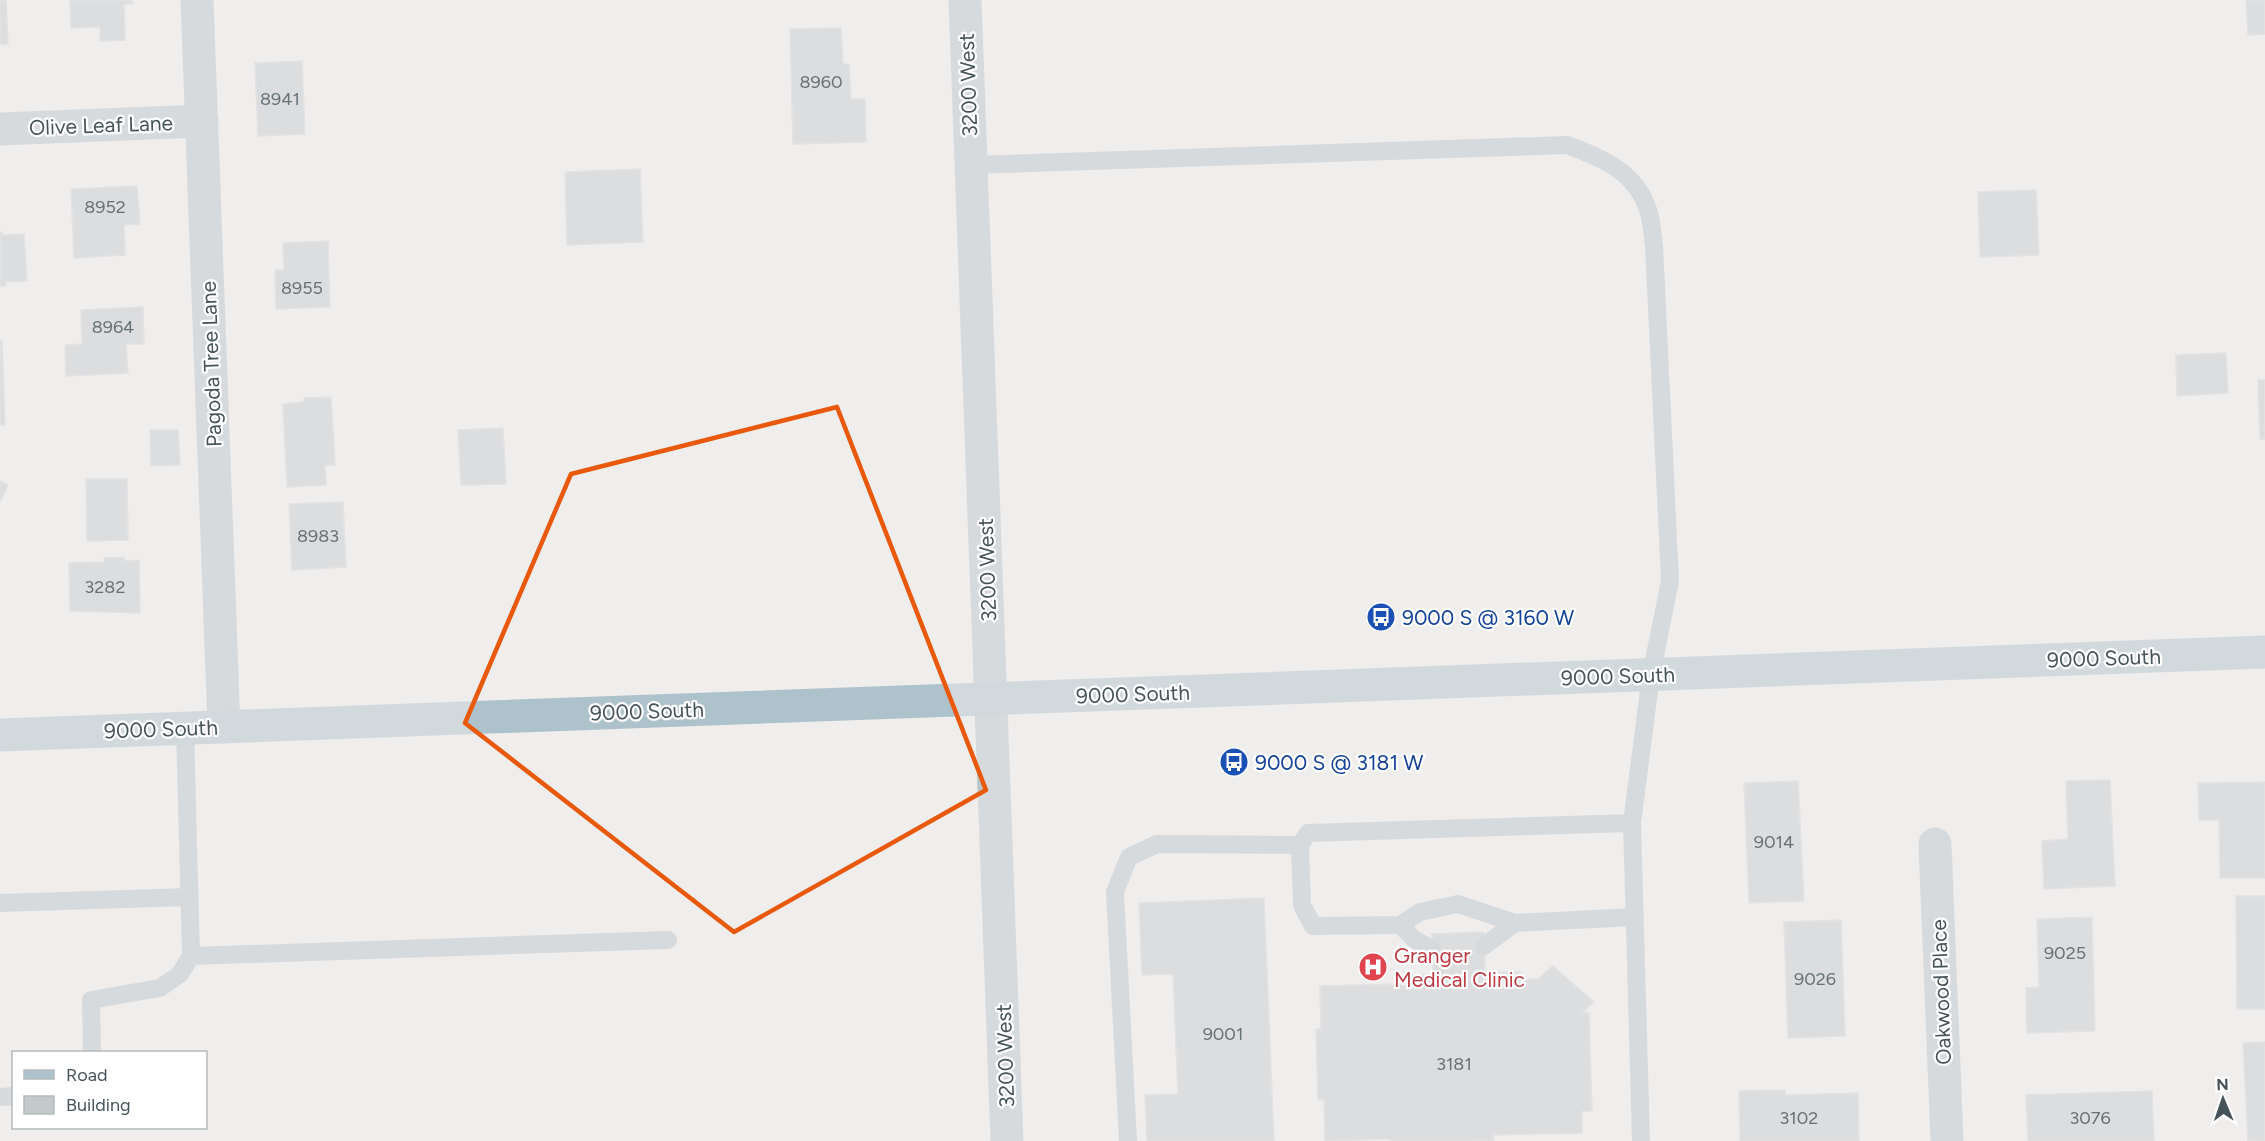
<svg xmlns="http://www.w3.org/2000/svg" width="2265" height="1141" viewBox="0 0 2265 1141" font-family="Figtree,sans-serif">
  <rect width="100%" height="100%" fill="#f0eded"/>
  <g fill="#c4c9cc" stroke="#d1d5d8" stroke-width="1.5">
    <path d="M 0,0 L 6,0 L 8,44 L 0,44 Z"/>
    <path d="M 70,0 L 132,0 L 132,4 L 124,4 L 125,40 L 100,41 L 100,27 L 71,28 Z"/>
    <path d="M 2246,0 L 2265,0 L 2265,34 L 2248,35 Z"/>
    <path d="M 841,28 L 843,64 L 849,64 L 851,99 L 865,99 L 866,142 L 793,144 L 790,29 Z"/>
    <path d="M 302,61 L 305,134 L 258,136 L 255,63 Z"/>
    <path d="M 640,169 L 643,242 L 567,245 L 565,172 Z"/>
    <path d="M 137,186 L 140,224 L 124,225 L 125,255 L 74,258 L 71,189 Z"/>
    <path d="M 2036,190 L 2039,255 L 1980,257 L 1978,192 Z"/>
    <path d="M 0,232 L 2,232 L 2,235 L 24,234 L 27,281 L 6,282 L 6,286 L 0,286 Z"/>
    <path d="M 328,241 L 330,307 L 276,309 L 275,270 L 284,270 L 283,243 Z"/>
    <path d="M 143,307 L 144,344 L 126,344 L 128,373 L 66,376 L 65,345 L 82,344 L 81,310 Z"/>
    <path d="M 0,340 L 2,340 L 5,425 L 0,425 Z"/>
    <path d="M 2226,353 L 2228,393 L 2177,396 L 2176,355 Z"/>
    <path d="M 2258,380 L 2265,380 L 2265,439 L 2260,439 Z"/>
    <path d="M 331,397 L 335,465 L 325,465 L 326,485 L 287,487 L 283,404 L 304,402 L 304,398 Z"/>
    <path d="M 503,428 L 506,484 L 461,485 L 458,430 Z"/>
    <path d="M 150,430 L 178,430 L 180,465 L 151,466 Z"/>
    <path d="M 86,479 L 127,479 L 128,540 L 87,541 Z"/>
    <path d="M 0,481 L 8,485 L 0,502 Z"/>
    <path d="M 343,502 L 346,567 L 292,570 L 289,504 Z"/>
    <path d="M 124,557 L 124,561 L 139,560 L 140,613 L 70,611 L 69,563 L 105,562 L 104,558 Z"/>
    <path d="M 2110,780 L 2115,886 L 2044,889 L 2042,841 L 2068,839 L 2066,781 Z"/>
    <path d="M 1798,781 L 1804,901 L 1749,903 L 1744,783 Z"/>
    <path d="M 2265,782 L 2265,878 L 2220,878 L 2219,820 L 2199,820 L 2198,783 Z"/>
    <path d="M 2236,896 L 2265,896 L 2265,1009 L 2237,1009 Z"/>
    <path d="M 1264,898 L 1274,1141 L 1147,1141 L 1145,1095 L 1178,1094 L 1173,974 L 1142,975 L 1139,903 Z"/>
    <path d="M 2092,917 L 2095,1031 L 2027,1033 L 2026,988 L 2039,987 L 2037,919 Z"/>
    <path d="M 1841,920 L 1845,1036 L 1788,1038 L 1784,922 Z"/>
    <path d="M 1484,932 L 1485,972 L 1520,972 L 1520,980 L 1538,979 L 1553,966 L 1594,1002 L 1582,1013 L 1589,1013 L 1592,1111 L 1582,1111 L 1582,1133 L 1493,1135 L 1494,1140 L 1475,1141 L 1391,1141 L 1391,1139 L 1325,1141 L 1324,1100 L 1318,1100 L 1316,1029 L 1321,1029 L 1320,986 L 1397,984 L 1397,975 L 1433,974 L 1432,934 Z"/>
    <path d="M 2265,1042 L 2265,1141 L 2248,1141 L 2243,1043 Z"/>
    <path d="M 1785,1090 L 1785,1095 L 1858,1093 L 1859,1141 L 1740,1141 L 1739,1091 Z"/>
    <path d="M 2152,1091 L 2154,1141 L 2028,1141 L 2026,1095 Z"/>
  </g>
  <g fill="none" stroke-linecap="round" stroke-linejoin="round">
    <g stroke="#b9c4c9" stroke-width="18">
      <path d="M 971,165 L 1567,145 C 1603,158 1638,173 1649,213 C 1652,223 1652,235 1654,245 L 1670,581 L 1651,675 L 1632,823 L 1641,1141"/>
      <path d="M 185,728 L 191,956"/>
      <path d="M 1632,823 L 1308,833 L 1300,845 L 1302,905 L 1313,926 L 1400,925 L 1420,912 L 1458,904 L 1515,923 L 1635,917"/>
      <path d="M 0,903 L 189,897"/>
      <path d="M 1400,925 L 1415,940 L 1432,949"/>
      <path d="M 1484,946 L 1515,923"/>
      <path d="M 92,1052 L 91,1000 L 160,988 L 180,974 L 191,956 L 668,940"/>
      <path d="M 0,1097 L 14,1096"/>
      <path d="M 1128,1141 L 1115,892 L 1129,857 L 1157,844 L 1300,845"/>
    </g>
    <g stroke="#b9c4c9" stroke-width="33">
      <path d="M 197,0 L 224,727"/>
      <path d="M 0,129 L 202,121"/>
      <path d="M 1935,844 L 1947,1141"/>
    </g>
    <path stroke="#b9c4c9" stroke-width="33" d="M 965,0 L 1007,1141"/>
    <path stroke="#aec2cb" stroke-width="33" d="M 0,735 L 2265,652"/>
  </g>
  <path d="M0 0H2265V1141H0ZM 837,407 L 986,790 L 734,932 L 465,723 L 571,474 Z" fill="#f0eded" fill-opacity=".55" fill-rule="evenodd"/>
  <path fill="none" stroke="#e8590c" stroke-width="4.5" stroke-linejoin="round" d="M 837,407 L 986,790 L 734,932 L 465,723 L 571,474 Z"/>
  <defs>
    <g id="bus-disc" transform="scale(1.5)"><circle r="9.5" fill="#1a4fb4" stroke="#fff"/><path d="M-5-6H5V4H4V6H2V4H-2V6H-4V4H-5ZM-3.5-4V0h7V-4ZM-3.5 1.2v1.5H-2V1.2ZM2 1.2v1.5H3.5V1.2Z" fill="#fff"/></g>
    <g id="hospital-disc" transform="scale(1.5)"><circle r="9.5" fill="#e0444e" stroke="#fff"/><path d="M-5-5h3v3.5h4V-5h3V5h-3V1.5h-4V5h-3Z" fill="#fff"/></g>
  </defs>
  <g fill-rule="evenodd">
    <use href="#bus-disc" x="1381" y="617"/>
    <use href="#bus-disc" x="1234" y="762"/>
    <use href="#hospital-disc" x="1373" y="967"/>
  </g>
  <g text-anchor="middle" dominant-baseline="central" stroke-width="4.5" stroke-linejoin="round" paint-order="stroke">
    <g font-size="18" fill="#667176">
      <text x="821" y="82">8960</text>
      <text x="280" y="99">8941</text>
      <text x="105" y="207">8952</text>
      <text x="302" y="288">8955</text>
      <text x="113" y="327">8964</text>
      <text x="318" y="536">8983</text>
      <text x="105" y="587">3282</text>
      <text x="1774" y="842">9014</text>
      <text x="2065" y="953">9025</text>
      <text x="1815" y="979">9026</text>
      <text x="1223" y="1034">9001</text>
      <text x="1454" y="1064">3181</text>
      <text x="1799" y="1118">3102</text>
      <text x="2090" y="1118">3076</text>
    </g>
    <g font-size="21" fill="#465459" stroke="#fff">
      <text transform="translate(968 85) rotate(-92)">3200 West</text>
      <text transform="translate(101 125) rotate(-2)">Olive Leaf Lane</text>
      <text transform="translate(211 364) rotate(-92)">Pagoda Tree Lane</text>
      <text transform="translate(987 570) rotate(-92)">3200 West</text>
      <text transform="translate(2104 658) rotate(-2)">9000 South</text>
      <text transform="translate(1618 676) rotate(-2)">9000 South</text>
      <text transform="translate(1133 694) rotate(-2)">9000 South</text>
      <text transform="translate(647 711) rotate(-2)">9000 South</text>
      <text transform="translate(161 729) rotate(-2)">9000 South</text>
      <text transform="translate(1941 992) rotate(-92)">Oakwood Place</text>
      <text transform="translate(1005 1056) rotate(-92)">3200 West</text>
    </g>
    <g font-size="21" fill="#164399" stroke="#fff" text-anchor="start">
      <text x="1402" y="617">9000 S @ 3160 W</text>
      <text x="1255" y="762">9000 S @ 3181 W</text>
    </g>
    <g font-size="21" fill="#be3a42" stroke="#fff" text-anchor="start">
      <text x="1394" y="955">Granger<tspan x="1394" dy="24">Medical Clinic</tspan></text>
    </g>
  </g>
  <rect x="12" y="1051" width="195" height="78" fill="#ffffff" stroke="#b5bbbd" stroke-width="1.5"/>
  <rect x="24" y="1070" width="30" height="9" fill="#aec2cb" stroke="#b5bbbd" stroke-width="1.5"/>
  <text x="66" y="1081" font-size="18" fill="#465459">Road</text>
  <rect x="24" y="1096" width="30" height="18" fill="#c4c9cc" stroke="#b5bbbd" stroke-width="1.5"/>
  <text x="66" y="1111" font-size="18" fill="#465459">Building</text>
  <g transform="translate(2223 1099) rotate(358)" stroke="#ffffff" stroke-width="4.5" paint-order="stroke">
  <path d="M0-4.5L10 22L0 15L-10 22Z" fill="#465459"/>
  <text y="-9" font-size="16" font-weight="bold" text-anchor="middle" fill="#465459">N</text>
  </g>
</svg>
